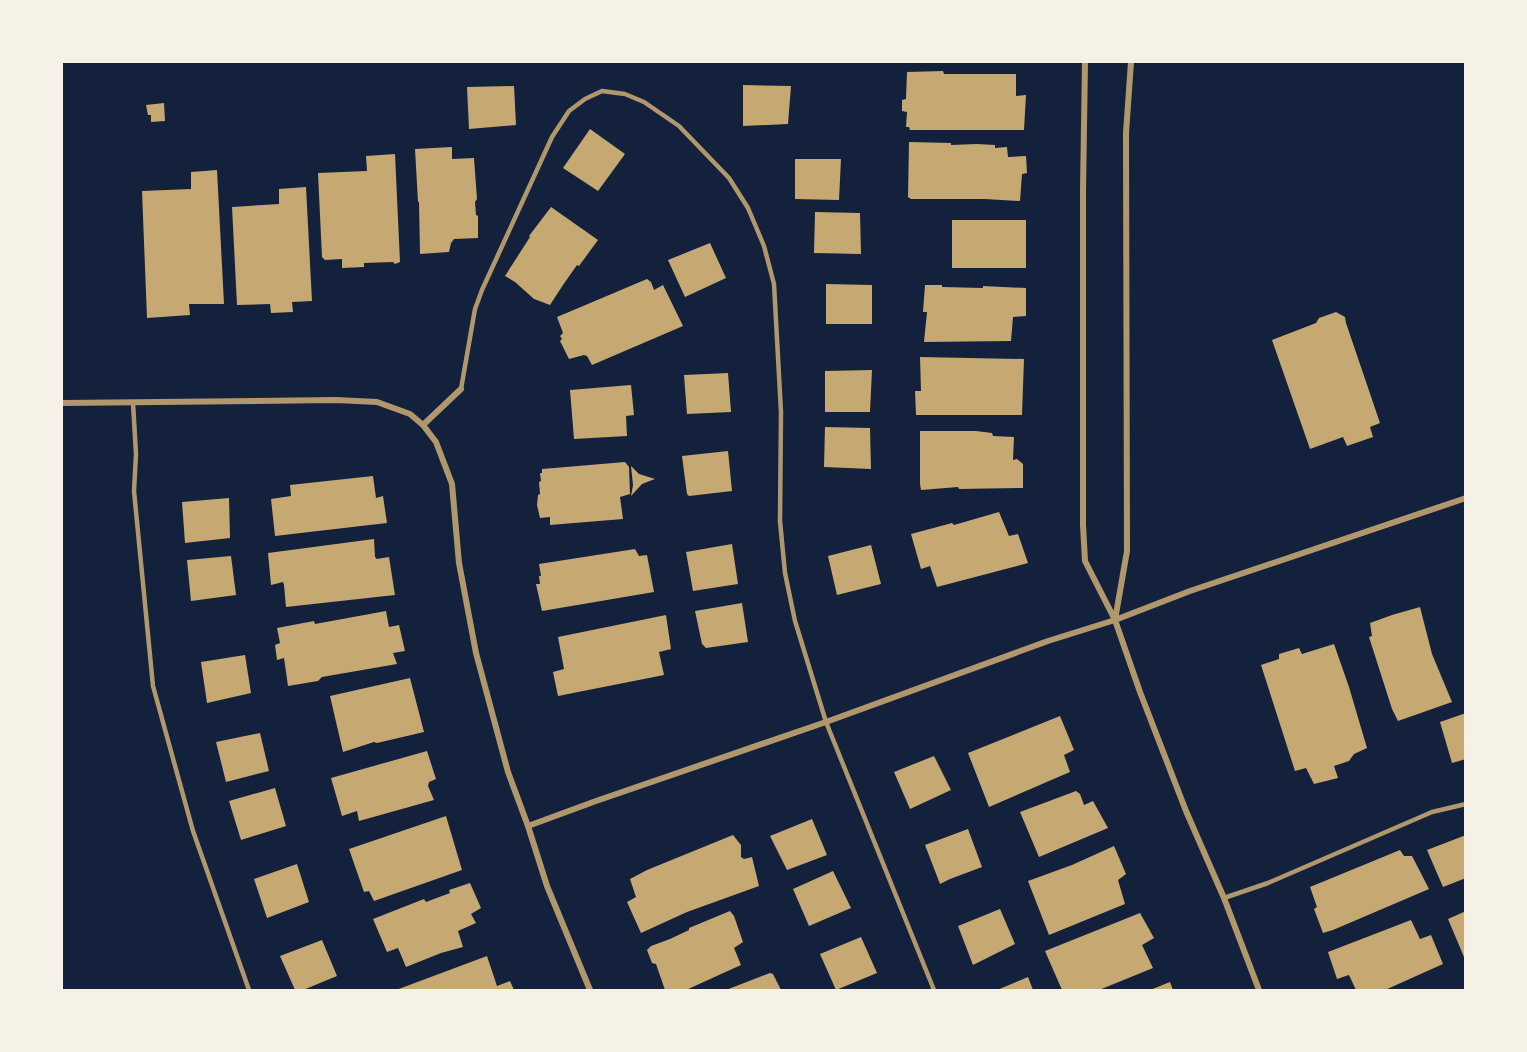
<svg xmlns="http://www.w3.org/2000/svg" width="1527" height="1052" viewBox="0 0 1527 1052" font-family="'Fira Sans',sans-serif">
  <rect width="100%" height="100%" fill="#14213d"/>
  <g fill="#c6a872">
    <path d="M 943,71 L 944,74 L 1016,74 L 1016,96 L 1026,95 L 1024,130 L 910,130 L 909,127 L 906,127 L 907,112 L 902,111 L 902,100 L 906,99 L 907,72 Z"/>
    <path d="M 743,85 L 791,86 L 788,124 L 743,126 Z"/>
    <path d="M 514,86 L 516,125 L 469,129 L 467,87 Z"/>
    <path d="M 164,103 L 165,121 L 151,122 L 151,115 L 148,115 L 146,105 Z"/>
    <path d="M 590,129 L 625,154 L 598,191 L 563,168 Z"/>
    <path d="M 909,142 L 951,143 L 951,145 L 977,144 L 995,145 L 995,148 L 1007,147 L 1008,157 L 1026,156 L 1027,173 L 1022,174 L 1020,201 L 985,199 L 911,199 L 908,197 Z"/>
    <path d="M 452,147 L 452,159 L 474,158 L 477,199 L 475,202 L 476,215 L 478,216 L 478,238 L 454,239 L 451,243 L 449,252 L 420,254 L 419,202 L 418,202 L 415,149 Z"/>
    <path d="M 395,154 L 400,262 L 395,264 L 393,262 L 364,263 L 364,267 L 342,268 L 342,259 L 325,260 L 322,257 L 318,173 L 367,171 L 366,156 Z"/>
    <path d="M 795,159 L 841,159 L 839,200 L 795,199 Z"/>
    <path d="M 217,170 L 224,304 L 189,304 L 190,315 L 147,318 L 142,191 L 191,189 L 191,172 Z"/>
    <path d="M 306,187 L 312,301 L 292,302 L 293,312 L 271,313 L 270,304 L 237,305 L 232,207 L 279,204 L 279,189 Z"/>
    <path d="M 551,207 L 598,240 L 579,266 L 577,265 L 563,285 L 550,305 L 534,299 L 515,282 L 505,276 L 530,237 L 529,236 Z"/>
    <path d="M 815,212 L 860,213 L 861,254 L 814,253 Z"/>
    <rect x="952" y="220" width="74" height="48"/>
    <path d="M 710,243 L 726,278 L 685,297 L 668,260 Z"/>
    <path d="M 647,279 L 651,282 L 654,290 L 663,285 L 683,326 L 592,365 L 587,356 L 584,355 L 569,359 L 560,341 L 562,339 L 560,336 L 563,333 L 557,317 Z"/>
    <path d="M 826,284 L 872,285 L 872,324 L 826,324 Z"/>
    <path d="M 925,285 L 942,285 L 942,287 L 983,288 L 983,286 L 1026,288 L 1026,316 L 1013,317 L 1011,341 L 924,342 L 927,312 L 923,312 Z"/>
    <path d="M 1336,312 L 1345,317 L 1346,323 L 1380,423 L 1370,427 L 1373,437 L 1347,446 L 1343,437 L 1310,449 L 1272,340 L 1316,323 L 1319,318 Z"/>
    <path d="M 920,357 L 1024,359 L 1022,415 L 916,415 L 915,391 L 921,391 Z"/>
    <path d="M 872,370 L 870,412 L 825,412 L 825,371 Z"/>
    <path d="M 728,373 L 731,412 L 687,414 L 684,375 Z"/>
    <path d="M 631,385 L 634,415 L 626,416 L 627,436 L 574,439 L 570,390 Z"/>
    <path d="M 825,427 L 870,428 L 871,469 L 824,467 Z"/>
    <path d="M 920,431 L 976,431 L 992,433 L 993,436 L 1014,437 L 1013,460 L 1017,459 L 1023,464 L 1023,488 L 959,489 L 958,487 L 921,490 L 920,484 Z"/>
    <path d="M 728,451 L 732,491 L 689,496 L 687,494 L 682,456 Z"/>
    <path d="M 625,462 L 629,467 L 630,494 L 620,497 L 623,519 L 550,525 L 550,517 L 540,518 L 537,505 L 538,495 L 540,494 L 539,482 L 541,481 L 540,473 L 542,473 L 542,469 Z"/>
    <path d="M 631,466 L 639,474 L 655,479 L 642,484 L 631,496 L 633,485 Z"/>
    <path d="M 373,476 L 376,498 L 383,496 L 387,523 L 275,536 L 271,499 L 291,496 L 290,485 Z"/>
    <path d="M 229,498 L 230,538 L 185,543 L 182,502 Z"/>
    <path d="M 999,512 L 1009,536 L 1018,534 L 1028,563 L 937,587 L 930,566 L 921,569 L 911,534 L 952,523 L 954,525 Z"/>
    <path d="M 374,539 L 375,557 L 377,559 L 389,557 L 395,595 L 286,607 L 284,585 L 283,582 L 271,585 L 268,553 Z"/>
    <path d="M 732,544 L 738,584 L 693,591 L 686,552 Z"/>
    <path d="M 871,545 L 881,584 L 837,595 L 828,556 Z"/>
    <path d="M 635,549 L 639,556 L 647,555 L 654,592 L 542,611 L 536,584 L 540,584 L 539,576 L 541,576 L 539,564 Z"/>
    <path d="M 231,556 L 236,595 L 191,601 L 187,560 Z"/>
    <path d="M 742,603 L 748,642 L 706,648 L 702,644 L 695,611 Z"/>
    <path d="M 1420,607 L 1432,654 L 1452,702 L 1398,721 L 1392,709 L 1369,637 L 1372,636 L 1370,623 L 1392,615 Z"/>
    <path d="M 386,611 L 389,627 L 399,625 L 405,651 L 393,653 L 397,664 L 322,677 L 318,681 L 288,686 L 284,658 L 277,660 L 275,645 L 280,643 L 277,628 L 314,621 L 315,624 Z"/>
    <path d="M 666,615 L 671,649 L 659,652 L 664,675 L 558,696 L 553,672 L 564,669 L 558,637 Z"/>
    <path d="M 1334,644 L 1349,687 L 1367,748 L 1354,754 L 1349,761 L 1334,766 L 1338,778 L 1314,784 L 1306,768 L 1295,771 L 1261,665 L 1279,659 L 1279,654 L 1299,648 L 1302,654 Z"/>
    <path d="M 245,655 L 251,693 L 207,703 L 201,662 Z"/>
    <path d="M 410,678 L 424,732 L 377,743 L 374,742 L 343,752 L 330,696 Z"/>
    <path d="M 1466,713 L 1466,759 L 1452,763 L 1440,722 Z"/>
    <path d="M 1060,716 L 1074,750 L 1064,755 L 1070,772 L 989,807 L 968,753 Z"/>
    <path d="M 260,733 L 269,771 L 226,782 L 216,742 Z"/>
    <path d="M 427,751 L 436,779 L 429,782 L 428,786 L 434,800 L 359,821 L 357,811 L 342,816 L 331,778 Z"/>
    <path d="M 934,756 L 951,790 L 910,809 L 894,772 Z"/>
    <path d="M 275,788 L 286,826 L 241,840 L 229,801 Z"/>
    <path d="M 1076,791 L 1080,794 L 1084,805 L 1093,801 L 1108,828 L 1039,857 L 1020,812 Z"/>
    <path d="M 446,816 L 462,870 L 374,901 L 369,891 L 364,892 L 349,849 Z"/>
    <path d="M 812,819 L 827,855 L 787,870 L 770,836 Z"/>
    <path d="M 968,829 L 982,867 L 950,879 L 940,884 L 925,845 Z"/>
    <path d="M 733,835 L 741,845 L 741,857 L 744,859 L 752,857 L 759,886 L 687,912 L 641,933 L 627,902 L 636,897 L 630,879 L 647,870 Z"/>
    <path d="M 1466,835 L 1466,878 L 1443,887 L 1427,850 Z"/>
    <path d="M 1114,846 L 1126,874 L 1118,880 L 1125,904 L 1049,935 L 1028,881 L 1072,865 Z"/>
    <path d="M 1400,850 L 1404,856 L 1412,856 L 1429,889 L 1333,930 L 1323,933 L 1314,909 L 1317,907 L 1310,887 Z"/>
    <path d="M 297,864 L 309,902 L 267,918 L 254,879 Z"/>
    <path d="M 833,871 L 851,908 L 809,926 L 793,889 Z"/>
    <path d="M 470,883 L 481,908 L 471,914 L 476,923 L 458,931 L 463,947 L 441,953 L 406,967 L 398,948 L 387,952 L 373,919 L 424,899 L 426,902 L 450,893 L 449,890 Z"/>
    <path d="M 1000,909 L 1015,944 L 973,965 L 958,926 Z"/>
    <path d="M 730,911 L 734,916 L 743,942 L 734,948 L 741,965 L 686,990 L 665,990 L 656,964 L 652,963 L 647,950 L 651,946 L 670,939 L 689,930 L 689,928 Z"/>
    <path d="M 1466,911 L 1466,956 L 1464,957 L 1448,919 Z"/>
    <path d="M 1140,913 L 1154,938 L 1142,945 L 1153,968 L 1099,990 L 1062,990 L 1045,951 Z"/>
    <path d="M 1411,920 L 1420,939 L 1431,935 L 1443,964 L 1385,990 L 1356,990 L 1349,975 L 1337,979 L 1328,952 Z"/>
    <path d="M 861,937 L 877,973 L 836,990 L 820,954 Z"/>
    <path d="M 322,940 L 337,976 L 303,990 L 295,990 L 280,956 Z"/>
    <path d="M 487,956 L 497,986 L 510,981 L 514,990 L 396,990 Z"/>
    <path d="M 770,973 L 773,974 L 781,990 L 726,990 Z"/>
    <path d="M 1028,977 L 1033,990 L 997,990 Z"/>
    <path d="M 1170,982 L 1173,990 L 1150,990 Z"/>
  </g>
  <g fill="none" stroke-linecap="round" stroke-linejoin="round">
    <g stroke="#b1986c" stroke-width="4.5">
      <path d="M 461,389 L 475,309 L 482,290 L 552,137 L 569,111 L 585,99 L 602,91 L 625,94 L 644,102 L 679,126 L 729,178 L 748,208 L 764,246 L 774,284 L 781,412 L 780,521 L 785,573 L 795,621 L 826,722 L 934,990"/>
      <path d="M 133,403 L 136,454 L 134,491 L 153,686 L 193,831 L 249,990"/>
      <path d="M 1224,898 L 1268,883 L 1432,812 L 1466,804"/>
    </g>
    <g stroke="#b1986c" stroke-width="6">
      <path d="M 1085,62 L 1083,191 L 1083,525 L 1085,561 L 1115,620 L 1127,551 L 1126,133 L 1131,62"/>
      <path d="M 62,403 L 336,400 L 377,402 L 410,414 L 423,425 L 436,442 L 452,484 L 459,563 L 476,653 L 508,772 L 528,826 L 547,886 L 590,990"/>
      <path d="M 423,425 L 461,389"/>
      <path d="M 1115,620 L 1140,692 L 1186,811 L 1224,898 L 1259,990"/>
      <path d="M 528,826 L 596,801 L 826,722 L 1048,641 L 1115,620 L 1190,591 L 1466,498"/>
    </g>
  </g>
  <rect width="1527" height="1052" fill="none" stroke="#f6f1e7" stroke-width="126"/>
</svg>
